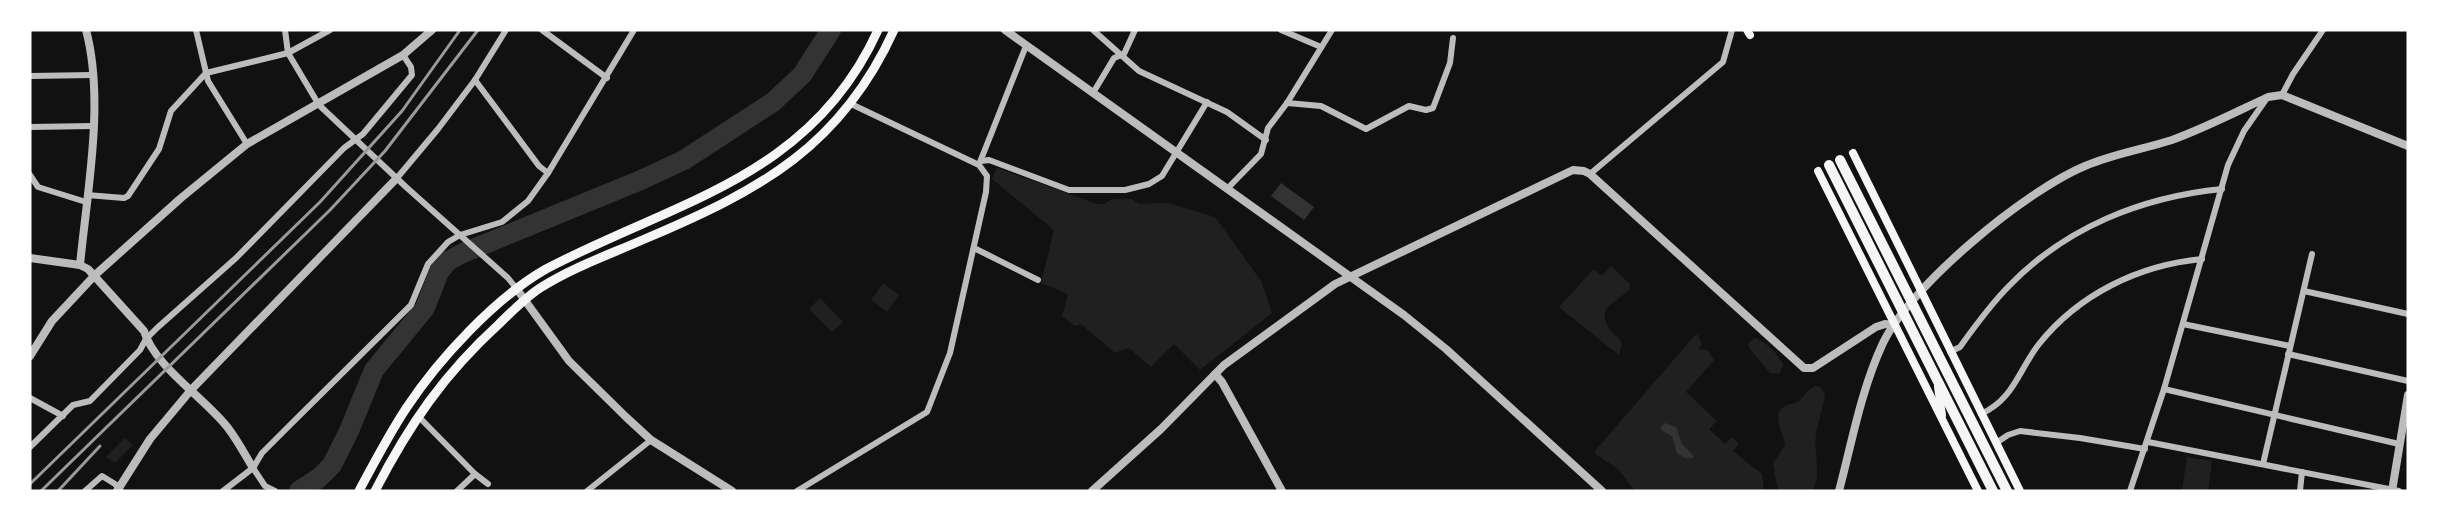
<svg xmlns="http://www.w3.org/2000/svg" width="2438" height="521" viewBox="0 0 2438 521" font-family="Figtree,sans-serif">
  <rect width="100%" height="100%" fill="#111"/>
  <g fill="#202020">
    <path d="M 997,168 L 1097,204 L 1104,204 L 1112,199 L 1132,199 L 1139,204 L 1168,203 L 1215,217 L 1261,281 L 1272,313 L 1200,370 L 1174,344 L 1151,367 L 1129,348 L 1115,353 L 1081,324 L 1075,326 L 1062,316 L 1068,294 L 1041,283 L 1054,230 L 992,179 Z"/>
    <path d="M 1611,266 L 1630,284 L 1630,288 C 1621,301 1597,305 1607,325 C 1610,333 1619,336 1622,344 L 1619,355 L 1559,307 L 1594,269 L 1602,276 Z"/>
    <path d="M 883,283 L 899,295 L 887,312 L 871,300 Z"/>
    <path d="M 820,298 L 843,322 L 832,332 L 809,309 Z"/>
    <path d="M 1695,335 L 1698,335 L 1702,344 L 1698,349 L 1707,350 L 1714,360 L 1686,392 L 1717,421 L 1709,429 L 1725,444 L 1732,437 L 1739,444 L 1733,451 L 1762,474 L 1764,491 L 1635,491 L 1618,469 L 1596,454 L 1595,451 Z"/>
    <path d="M 1754,338 C 1765,340 1779,355 1783,365 L 1779,374 L 1770,373 L 1749,348 L 1748,344 Z"/>
    <path d="M 1819,386 L 1825,394 C 1823,407 1819,420 1816,433 C 1813,453 1822,471 1813,491 L 1778,491 L 1773,464 L 1785,445 C 1784,435 1772,416 1782,408 C 1787,403 1796,404 1800,400 C 1807,393 1808,387 1819,386 Z"/>
    <path d="M 125,438 L 133,445 L 115,463 L 106,457 Z"/>
    <path d="M 2187,457 L 2212,461 L 2208,491 L 2182,491 Z"/>
  </g>
  <g fill="#333">
    <path d="M 1281,183 L 1314,207 L 1304,220 L 1271,196 Z"/>
    <path d="M 1665,423 L 1676,427 L 1682,444 L 1693,455 L 1693,458 L 1686,459 L 1677,453 L 1672,436 L 1661,430 L 1661,427 Z"/>
  </g>
  <g fill="none" stroke-linecap="round" stroke-linejoin="round">
    <path stroke="#333" stroke-width="20" d="M 299,491 L 319,478 L 332,465 L 349,431 L 374,370 L 425,308 L 439,272 L 448,261 L 463,253 L 641,180 L 684,160 L 773,102 L 802,75 L 831,30"/>
    <g stroke="#bcbcbc" stroke-width="6">
      <path d="M 196,30 L 208,81 L 247,144"/>
      <path d="M 285,30 L 288,53 L 319,105 L 406,187 L 508,278 L 516,288"/>
      <path d="M 542,30 L 607,78"/>
      <path d="M 1093,30 L 1139,71 L 1227,112 L 1266,140"/>
      <path d="M 1281,30 L 1321,47"/>
      <path d="M 30,76 L 93,75"/>
      <path d="M 475,80 L 539,166 L 548,173"/>
      <path d="M 1093,93 L 1114,58 L 1124,54 L 1135,30"/>
      <path d="M 2282,95 L 2293,74 L 2323,30"/>
      <path d="M 1287,103 L 1321,106 L 1366,129 L 1409,106 L 1426,110 L 1433,108 L 1450,63 L 1453,38"/>
      <path d="M 30,127 L 93,126"/>
      <path d="M 981,161 L 989,160 L 1069,190 L 1125,190 L 1149,184 L 1162,176 L 1207,102"/>
      <path d="M 980,162 L 1026,46"/>
      <path d="M 1590,174 L 1723,62 L 1732,30"/>
      <path d="M 30,175 L 38,187 L 86,202"/>
      <path d="M 397,178 L 438,129 L 475,80 L 506,30"/>
      <path d="M 1227,189 L 1261,154 L 1268,128 L 1287,103 L 1332,30"/>
      <path d="M 87,195 L 124,198 L 128,196 L 159,149 L 171,111 L 206,73 L 288,53 L 330,30"/>
      <path d="M 974,248 L 1038,280"/>
      <path d="M 2304,291 L 2408,314"/>
      <path d="M 2183,324 L 2290,346"/>
      <path d="M 1950,352 L 1960,347 C 1975,326 1991,304 2009,286 C 2066,227 2142,197 2222,189"/>
      <path d="M 2288,354 L 2408,381"/>
      <path d="M 2164,389 L 2399,444"/>
      <path d="M 30,398 L 63,416"/>
      <path d="M 1981,414 C 2014,399 2018,371 2039,344 C 2079,294 2139,265 2202,259"/>
      <path d="M 418,416 L 475,474 L 457,491"/>
      <path d="M 2148,442 L 2399,491"/>
      <path d="M 1996,443 L 2008,435 L 2020,431 L 2080,438 L 2145,449"/>
      <path d="M 30,447 L 73,405 L 90,401 L 140,350 L 146,339 L 157,328 L 236,258 L 344,148 L 363,134 L 412,75 L 411,67 L 403,55"/>
      <path d="M 2263,464 L 2312,254"/>
      <path d="M 253,468 L 265,486 L 275,491"/>
      <path d="M 475,474 L 488,484"/>
      <path d="M 85,491 L 102,476 L 115,484 L 121,491"/>
      <path d="M 223,491 L 253,468 L 262,453 L 288,427 L 411,305 L 428,264 L 448,242 L 460,235 L 502,222 L 528,201 L 548,173 L 634,30"/>
      <path d="M 587,491 L 651,440"/>
      <path d="M 797,491 L 927,412 L 950,353 L 986,192 L 987,176 L 979,165 L 849,103"/>
      <path d="M 2130,491 L 2164,389 L 2228,165 L 2244,131 L 2267,98"/>
      <path d="M 2300,491 L 2302,472"/>
    </g>
    <g stroke="#bcbcbc" stroke-width="8">
      <path d="M 1005,30 L 1404,315 L 1446,349 L 1602,491"/>
      <path d="M 30,258 L 80,265 L 88,269 L 144,331 C 154,366 206,399 228,428 C 238,441 245,455 253,468"/>
      <path d="M 80,265 C 87,192 105,101 86,30"/>
      <path d="M 516,288 L 569,361 L 626,417 L 651,440 L 732,491"/>
      <path d="M 30,356 L 52,321 L 95,275 L 181,198 L 247,144 L 403,55 L 432,30"/>
      <path d="M 1215,374 L 1222,382 L 1282,491"/>
      <path d="M 117,491 L 150,439 L 191,390 L 397,178"/>
      <path d="M 1092,491 L 1161,429 L 1224,365 L 1335,284 L 1573,170 L 1584,171 L 1590,174 L 1804,368 L 1813,368 L 1876,327 L 1885,324 L 1894,325"/>
      <path d="M 1839,491 C 1852,442 1861,390 1883,343 C 1911,285 2025,191 2085,166 C 2113,154 2144,149 2172,140 C 2205,128 2236,112 2268,97 L 2282,95 L 2408,146"/>
      <path d="M 2392,491 L 2408,395"/>
    </g>
    <g stroke="#f5f5f5" stroke-width="8">
      <path d="M 1747,30 L 1750,35"/>
      <path d="M 1853,153 L 2020,491"/>
      <path d="M 1818,171 L 1978,491"/>
      <path d="M 1938,387 L 1942,415"/>
    </g>
    <g stroke="#f5f5f5" stroke-width="9">
      <path d="M 359,491 C 374,463 389,434 407,407 C 439,359 495,298 546,269 C 675,201 811,178 878,30"/>
      <path d="M 375,491 C 409,425 444,374 499,324 C 512,311 525,298 540,288 C 573,267 611,254 647,238 C 760,190 841,147 894,30"/>
    </g>
    <g stroke="#f5f5f5" stroke-width="10">
      <path d="M 1840,160 L 2007,491"/>
      <path d="M 1829,165 L 1993,491"/>
    </g>
    <g stroke="#9a9a9a" stroke-width="3">
      <path d="M 30,484 L 320,202 L 402,111 L 460,30"/>
      <path d="M 41,491 L 330,210 L 385,151 L 478,30"/>
      <path d="M 58,491 L 100,446"/>
    </g>
  </g>
  <rect width="2438" height="521" fill="none" stroke="#ffffff" stroke-width="63"/>
</svg>
